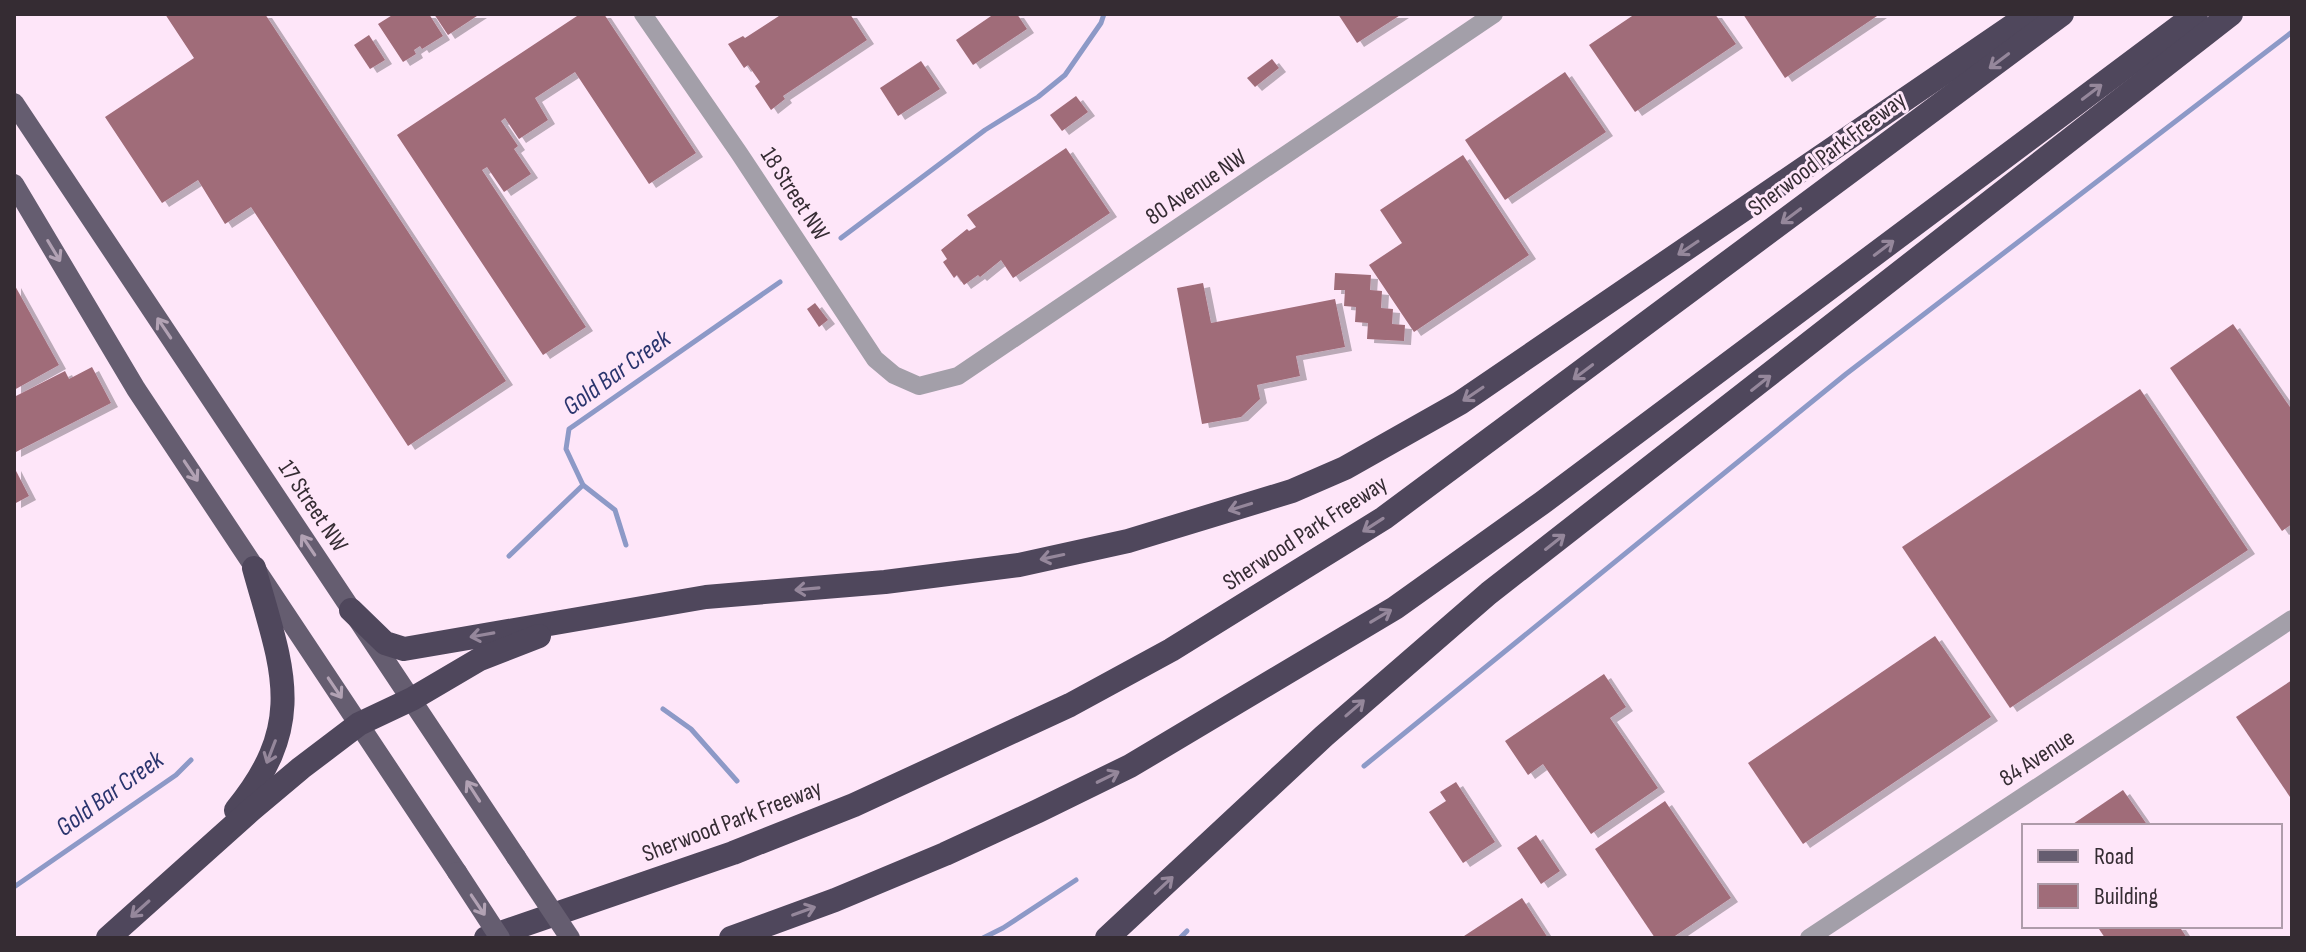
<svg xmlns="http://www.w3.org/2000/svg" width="2306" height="952" viewBox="0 0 2306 952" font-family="'Sofia Sans Condensed',sans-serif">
  <defs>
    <filter id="shadow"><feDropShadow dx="7" dy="4" stdDeviation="0" flood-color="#0004"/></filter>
  </defs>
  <rect width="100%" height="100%" fill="#fee6f9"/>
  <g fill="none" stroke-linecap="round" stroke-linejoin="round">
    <g stroke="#8d99c7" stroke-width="5">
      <path d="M 841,238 L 985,130 L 1038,97 L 1065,75 L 1101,23 L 1104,14"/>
      <path d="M 583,485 L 615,510 L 626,545"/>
      <path d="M 509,556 L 583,485 L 566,449 L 569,429 L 780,282"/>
      <path d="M 663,709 L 691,729 L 737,781"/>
      <path d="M 1364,766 L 1846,374 L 2292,32"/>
      <path d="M 14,887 L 176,775 L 191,760"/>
      <path d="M 983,938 L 1003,928 L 1076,880"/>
      <path d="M 1180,938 L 1187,931"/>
    </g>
  </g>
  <g fill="#a06c79" filter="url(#shadow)">
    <path d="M 165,14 L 265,14 L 506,381 L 408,446 L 251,207 L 225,224 L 198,180 L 162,203 L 105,117 L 194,58 Z"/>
    <path d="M 394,14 L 429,14 L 443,36 L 422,49 L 420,46 L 414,50 L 416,54 L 403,62 L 378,24 Z"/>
    <path d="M 434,14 L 480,14 L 448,35 Z"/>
    <path d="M 580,14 L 604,14 L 696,153 L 649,184 L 575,72 L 535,98 L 548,120 L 519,139 L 505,118 L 501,121 L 518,146 L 514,149 L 531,174 L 504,192 L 487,167 L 482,170 L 586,327 L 543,355 L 397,135 Z"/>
    <path d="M 782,14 L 850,14 L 867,40 L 783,96 L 785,99 L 771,110 L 755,86 L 760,82 L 748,65 L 744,68 L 728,44 L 743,36 L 745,38 Z"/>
    <path d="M 994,14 L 1017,14 L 1027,29 L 973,65 L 956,40 Z"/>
    <path d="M 1338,14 L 1402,14 L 1357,43 Z"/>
    <path d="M 1635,14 L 1715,14 L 1736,44 L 1635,112 L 1589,45 Z"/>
    <path d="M 1743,14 L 1880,14 L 1785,78 Z"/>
    <path d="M 369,35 L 385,60 L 370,69 L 354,45 Z"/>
    <path d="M 1272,59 L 1279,68 L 1255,87 L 1247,78 Z"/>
    <path d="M 921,61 L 940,89 L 898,116 L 880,88 Z"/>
    <path d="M 1565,72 L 1606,132 L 1505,200 L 1465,140 Z"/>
    <path d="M 1076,96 L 1088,112 L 1062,131 L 1050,115 Z"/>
    <path d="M 1066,148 L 1110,213 L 1013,278 L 1001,260 L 980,277 L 978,275 L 964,285 L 957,275 L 954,278 L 943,262 L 947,259 L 941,250 L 967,229 L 969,231 L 976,227 L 967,215 Z"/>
    <path d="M 1463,155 L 1529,255 L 1414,332 L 1369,265 L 1402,243 L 1380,210 Z"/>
    <path d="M 1335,273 L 1371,275 L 1370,290 L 1382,291 L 1381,308 L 1393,309 L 1392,324 L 1405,325 L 1404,341 L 1367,339 L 1368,323 L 1355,322 L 1356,307 L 1344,306 L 1345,290 L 1334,290 Z"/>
    <path d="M 1203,283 L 1211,323 L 1335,299 L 1345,347 L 1296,356 L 1300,376 L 1257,385 L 1260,399 L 1241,417 L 1202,424 L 1177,288 Z"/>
    <path d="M 14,284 L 59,365 L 14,390 Z"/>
    <path d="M 815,303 L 828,320 L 819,327 L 807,309 Z"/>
    <path d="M 2233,324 L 2292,410 L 2292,524 L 2282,531 L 2170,368 Z"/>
    <path d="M 92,367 L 111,403 L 14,453 L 14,397 L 65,371 L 69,379 Z"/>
    <path d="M 2140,389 L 2248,550 L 2010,708 L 1902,547 Z"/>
    <path d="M 14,467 L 29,496 L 14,504 Z"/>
    <path d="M 1935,636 L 1991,717 L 1803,844 L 1748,763 Z"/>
    <path d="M 1604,674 L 1626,707 L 1610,718 L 1658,788 L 1591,834 L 1543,764 L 1528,775 L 1505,741 Z"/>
    <path d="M 2292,680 L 2292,800 L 2236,717 Z"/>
    <path d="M 1456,782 L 1495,842 L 1463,863 L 1429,812 L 1446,801 L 1440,792 Z"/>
    <path d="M 2123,790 L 2148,826 L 2070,826 Z"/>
    <path d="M 1665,801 L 1731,898 L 1672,938 L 1655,938 L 1595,849 Z"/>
    <path d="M 1536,835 L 1560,871 L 1541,884 L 1517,848 Z"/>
    <path d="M 1522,898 L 1548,938 L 1461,938 Z"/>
    <path d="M 2097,926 L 2179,926 L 2187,938 L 2105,938 Z"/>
  </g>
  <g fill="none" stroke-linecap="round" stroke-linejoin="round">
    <g stroke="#a39fa9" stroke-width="18">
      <path d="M 643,14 L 739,153 L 875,359 L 894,375 L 919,386 L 958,376 L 1494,14"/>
      <path d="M 1809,938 L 2292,619"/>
    </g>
    <g stroke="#655d70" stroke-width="20">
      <path d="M 14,103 L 516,857"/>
      <path d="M 14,184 L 136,389 L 457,872"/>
    </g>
    <g stroke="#4f475c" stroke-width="24">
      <path d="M 351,610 L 385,643 L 404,649 L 706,597 L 885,582 L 1019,565 L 1128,541 L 1292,491 L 1345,468 L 1460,403 L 2030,14"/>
      <path d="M 236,810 C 309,721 281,666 254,568"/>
      <path d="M 108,938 L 251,810 L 301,768 L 359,724 L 412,699 L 480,659 L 539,636"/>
      <path d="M 486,938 L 733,853 L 854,805 L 1070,705 L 1171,650 L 1384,518 L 2062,14"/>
      <path d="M 731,938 L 835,900 L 945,854 L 1038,811 L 1130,766 L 1395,608 L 1542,503 L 2196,14"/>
      <path d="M 1107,938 L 1324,736 L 1489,593 L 2231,14"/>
    </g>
    <g stroke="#655d70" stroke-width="20">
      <path d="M 516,857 L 570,938"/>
      <path d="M 457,872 L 500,938"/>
    </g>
  </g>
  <defs><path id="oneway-shaft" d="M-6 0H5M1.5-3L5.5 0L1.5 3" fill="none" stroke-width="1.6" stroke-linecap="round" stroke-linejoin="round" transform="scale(2)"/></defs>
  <g stroke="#95879b">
    <use href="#oneway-shaft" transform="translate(1999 61) rotate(143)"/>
    <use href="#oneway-shaft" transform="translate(2092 92) rotate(-37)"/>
    <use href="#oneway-shaft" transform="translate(1791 216) rotate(143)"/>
    <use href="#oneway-shaft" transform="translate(1688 248) rotate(146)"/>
    <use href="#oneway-shaft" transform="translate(1884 248) rotate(-37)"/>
    <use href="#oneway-shaft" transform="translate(1583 372) rotate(143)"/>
    <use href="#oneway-shaft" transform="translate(1761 383) rotate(-38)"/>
    <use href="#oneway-shaft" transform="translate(1473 394) rotate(146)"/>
    <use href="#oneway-shaft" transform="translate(1240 507) rotate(163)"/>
    <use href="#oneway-shaft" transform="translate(1373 525) rotate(147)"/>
    <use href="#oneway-shaft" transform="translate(1555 542) rotate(-38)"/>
    <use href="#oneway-shaft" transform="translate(1052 557) rotate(168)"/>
    <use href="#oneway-shaft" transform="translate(807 589) rotate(175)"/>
    <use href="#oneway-shaft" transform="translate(1381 616) rotate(-31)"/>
    <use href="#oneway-shaft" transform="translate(482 635) rotate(170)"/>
    <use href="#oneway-shaft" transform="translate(1355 708) rotate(-41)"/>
    <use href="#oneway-shaft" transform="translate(271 752) rotate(111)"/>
    <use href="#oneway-shaft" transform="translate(1108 777) rotate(-26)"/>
    <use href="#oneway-shaft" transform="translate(1164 885) rotate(-43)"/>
    <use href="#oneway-shaft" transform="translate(140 909) rotate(138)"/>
    <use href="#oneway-shaft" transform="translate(804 911) rotate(-20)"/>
  </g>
  <g stroke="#b2a2b4">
    <use href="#oneway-shaft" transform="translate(54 251) rotate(59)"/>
    <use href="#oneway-shaft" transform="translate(164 328) rotate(-124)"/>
    <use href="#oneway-shaft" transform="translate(191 471) rotate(56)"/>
    <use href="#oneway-shaft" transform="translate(308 545) rotate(-124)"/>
    <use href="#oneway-shaft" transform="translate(335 688) rotate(56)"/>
    <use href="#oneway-shaft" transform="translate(473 791) rotate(-123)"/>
    <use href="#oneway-shaft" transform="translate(478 905) rotate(56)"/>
  </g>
  <g text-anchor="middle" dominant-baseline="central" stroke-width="6" stroke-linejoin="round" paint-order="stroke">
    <g font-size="24" fill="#352c33" stroke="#fee6f9">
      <text transform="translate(1827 154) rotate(-37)">Sherwood Park Freeway</text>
      <text transform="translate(1196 187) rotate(-34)">80 Avenue NW</text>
      <text transform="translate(795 194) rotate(57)">18 Street NW</text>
      <text transform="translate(313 506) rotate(56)">17 Street NW</text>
      <text transform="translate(1305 533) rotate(-33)">Sherwood Park Freeway</text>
      <text transform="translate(2037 758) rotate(-33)">84 Avenue</text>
      <text transform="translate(732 821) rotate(-21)">Sherwood Park Freeway</text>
    </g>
    <g font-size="26" font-style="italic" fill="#2b356e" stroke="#fee6f9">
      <text transform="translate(617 373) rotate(-36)">Gold Bar Creek</text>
      <text transform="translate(110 794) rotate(-36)">Gold Bar Creek</text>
    </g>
  </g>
  <rect width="2306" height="952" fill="none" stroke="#352c33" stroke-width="32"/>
  <rect x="2022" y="824" width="260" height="104" fill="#fee6f9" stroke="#ae9caa" stroke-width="2"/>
  <rect x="2038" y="850" width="40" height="12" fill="#655d70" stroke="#ae9caa" stroke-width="2"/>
  <text x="2094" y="864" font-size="24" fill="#352c33">Road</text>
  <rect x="2038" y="884" width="40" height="24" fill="#a06c79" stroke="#ae9caa" stroke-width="2"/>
  <text x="2094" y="904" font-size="24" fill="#352c33">Building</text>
</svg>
